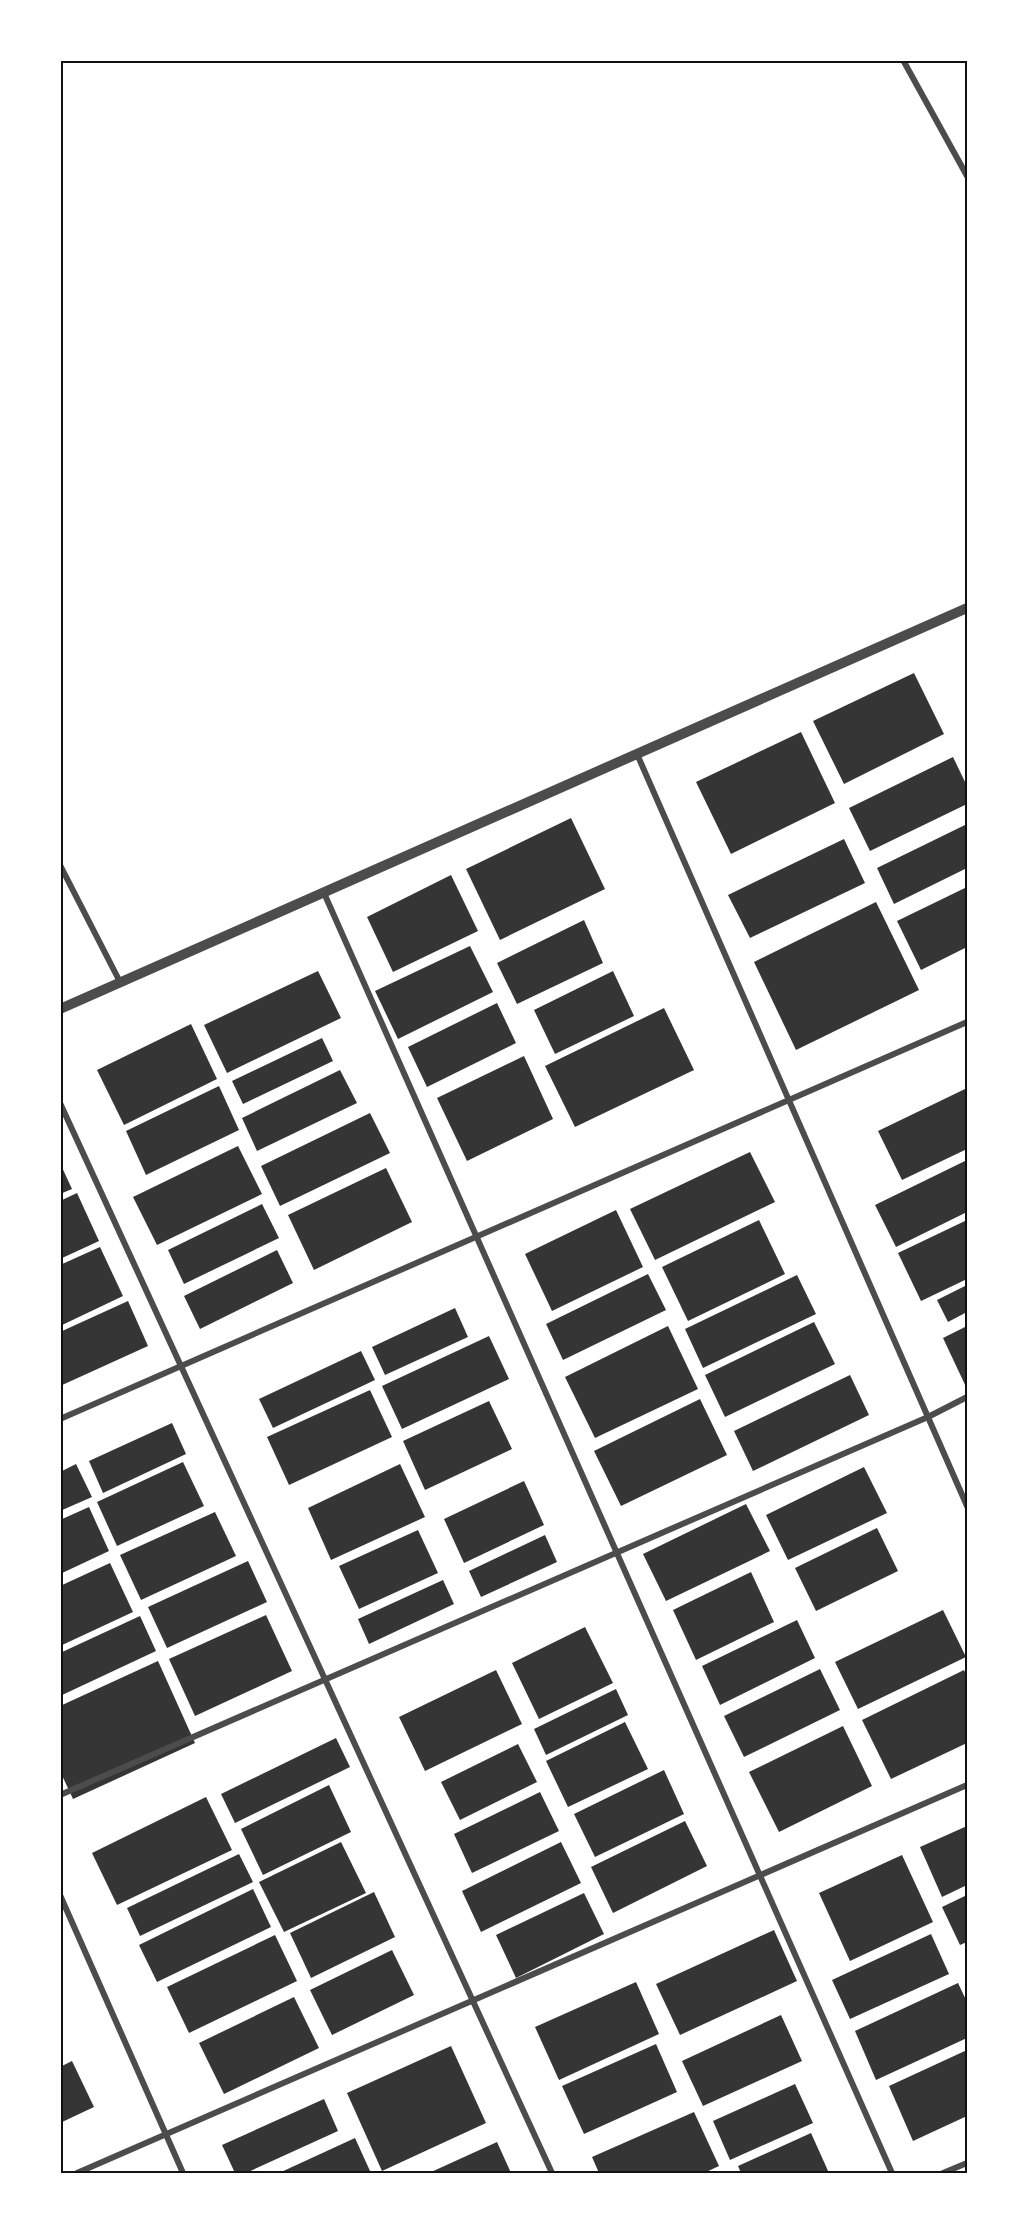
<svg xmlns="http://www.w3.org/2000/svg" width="1027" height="2233" viewBox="0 0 1027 2233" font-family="'Archivo Narrow',sans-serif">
  <rect width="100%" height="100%" fill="#fff"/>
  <g fill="#353535">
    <path d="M 914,673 L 944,734 L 844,784 L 813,721 Z"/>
    <path d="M 801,732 L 835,803 L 731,854 L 696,782 Z"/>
    <path d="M 953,757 L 967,786 L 967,804 L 870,851 L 849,808 Z"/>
    <path d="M 571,818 L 605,889 L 500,940 L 466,869 Z"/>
    <path d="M 967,824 L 967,868 L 894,904 L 877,868 Z"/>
    <path d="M 844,839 L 865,883 L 750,938 L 728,895 Z"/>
    <path d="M 451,875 L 478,931 L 393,972 L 367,917 Z"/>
    <path d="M 967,887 L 967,947 L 921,970 L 897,921 Z"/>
    <path d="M 876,902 L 919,990 L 796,1050 L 754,962 Z"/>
    <path d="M 584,920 L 603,963 L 517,1004 L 497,963 Z"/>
    <path d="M 470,946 L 493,992 L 398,1039 L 375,991 Z"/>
    <path d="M 318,971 L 341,1018 L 227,1073 L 204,1025 Z"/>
    <path d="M 613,971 L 634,1016 L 555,1054 L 534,1010 Z"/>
    <path d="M 497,1003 L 516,1043 L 427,1087 L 408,1047 Z"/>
    <path d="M 664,1008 L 694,1070 L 575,1127 L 545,1066 Z"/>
    <path d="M 191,1024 L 217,1079 L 124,1125 L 97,1070 Z"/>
    <path d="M 322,1038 L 333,1061 L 243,1104 L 232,1081 Z"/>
    <path d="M 524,1056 L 553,1119 L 467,1161 L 437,1098 Z"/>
    <path d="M 340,1070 L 357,1103 L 257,1151 L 242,1118 Z"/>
    <path d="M 219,1086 L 239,1130 L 146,1175 L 126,1131 Z"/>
    <path d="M 965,1089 L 967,1149 L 902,1180 L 878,1131 Z"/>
    <path d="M 370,1113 L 390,1153 L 280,1206 L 261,1166 Z"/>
    <path d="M 238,1146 L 262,1194 L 157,1245 L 133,1197 Z"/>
    <path d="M 750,1152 L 775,1202 L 655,1260 L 630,1209 Z"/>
    <path d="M 967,1160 L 967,1212 L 896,1247 L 875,1205 Z"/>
    <path d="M 60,1163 L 72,1189 L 60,1194 Z"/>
    <path d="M 386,1168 L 412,1222 L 314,1270 L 288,1215 Z"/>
    <path d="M 77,1193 L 99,1241 L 60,1259 L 60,1201 Z"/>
    <path d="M 262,1204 L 279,1238 L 184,1284 L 168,1250 Z"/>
    <path d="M 616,1210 L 643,1267 L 552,1311 L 525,1254 Z"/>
    <path d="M 759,1220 L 785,1274 L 688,1321 L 662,1267 Z"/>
    <path d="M 967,1220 L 967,1279 L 921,1301 L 898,1253 Z"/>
    <path d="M 100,1247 L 123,1296 L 60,1326 L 60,1265 Z"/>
    <path d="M 277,1250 L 293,1283 L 200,1329 L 184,1296 Z"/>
    <path d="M 648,1274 L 666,1310 L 563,1360 L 546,1324 Z"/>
    <path d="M 797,1275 L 816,1314 L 703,1368 L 685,1329 Z"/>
    <path d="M 967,1285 L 967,1312 L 948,1322 L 937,1300 Z"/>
    <path d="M 128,1301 L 148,1346 L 60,1386 L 60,1332 Z"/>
    <path d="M 455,1308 L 468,1337 L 385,1375 L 372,1347 Z"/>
    <path d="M 814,1322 L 835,1364 L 725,1417 L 705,1375 Z"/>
    <path d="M 668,1326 L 698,1389 L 595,1438 L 565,1377 Z"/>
    <path d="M 967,1326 L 967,1389 L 943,1338 Z"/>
    <path d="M 489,1336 L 509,1379 L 402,1429 L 382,1386 Z"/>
    <path d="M 361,1351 L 375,1380 L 273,1428 L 259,1399 Z"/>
    <path d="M 850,1375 L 869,1415 L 753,1471 L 734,1431 Z"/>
    <path d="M 370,1390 L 392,1437 L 289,1485 L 267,1437 Z"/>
    <path d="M 700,1399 L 727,1455 L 621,1506 L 594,1451 Z"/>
    <path d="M 489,1401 L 512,1449 L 425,1490 L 403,1441 Z"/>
    <path d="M 172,1423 L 186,1454 L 103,1493 L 89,1461 Z"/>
    <path d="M 183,1462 L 204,1506 L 117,1546 L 97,1502 Z"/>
    <path d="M 76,1464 L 92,1497 L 60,1511 L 60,1472 Z"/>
    <path d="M 400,1464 L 425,1517 L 331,1560 L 308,1508 Z"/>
    <path d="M 864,1467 L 887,1513 L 788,1560 L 766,1515 Z"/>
    <path d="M 524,1481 L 544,1525 L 464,1563 L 444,1519 Z"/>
    <path d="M 746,1504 L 770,1551 L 666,1601 L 643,1554 Z"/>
    <path d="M 89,1507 L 109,1551 L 60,1574 L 60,1520 Z"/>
    <path d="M 215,1512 L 236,1556 L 141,1600 L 120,1555 Z"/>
    <path d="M 877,1528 L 898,1571 L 816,1611 L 795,1568 Z"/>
    <path d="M 418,1530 L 438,1573 L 359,1609 L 339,1566 Z"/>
    <path d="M 545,1535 L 557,1562 L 481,1597 L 469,1571 Z"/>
    <path d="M 248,1561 L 267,1602 L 167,1648 L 148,1607 Z"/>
    <path d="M 110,1563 L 133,1612 L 60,1646 L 60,1586 Z"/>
    <path d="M 751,1572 L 774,1622 L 696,1660 L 673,1610 Z"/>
    <path d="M 443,1580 L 454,1604 L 369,1644 L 358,1619 Z"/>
    <path d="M 943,1610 L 966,1657 L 858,1709 L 835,1662 Z"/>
    <path d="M 266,1615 L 292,1671 L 195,1716 L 169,1659 Z"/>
    <path d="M 140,1616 L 156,1651 L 60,1696 L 60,1653 Z"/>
    <path d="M 797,1620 L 815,1658 L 720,1705 L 702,1666 Z"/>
    <path d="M 585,1627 L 613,1683 L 539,1719 L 512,1663 Z"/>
    <path d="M 158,1661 L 195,1743 L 73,1799 L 60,1771 L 60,1706 Z"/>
    <path d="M 820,1669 L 840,1710 L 744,1757 L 724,1716 Z"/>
    <path d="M 496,1670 L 522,1724 L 425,1771 L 399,1717 Z"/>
    <path d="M 964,1670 L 967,1677 L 967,1743 L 891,1779 L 862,1720 Z"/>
    <path d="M 616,1689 L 628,1715 L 546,1755 L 534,1729 Z"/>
    <path d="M 625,1722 L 648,1769 L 568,1807 L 546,1761 Z"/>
    <path d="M 843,1726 L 872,1786 L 779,1832 L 749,1772 Z"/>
    <path d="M 336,1738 L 350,1767 L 235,1823 L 221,1794 Z"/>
    <path d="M 518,1744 L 537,1782 L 460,1820 L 441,1782 Z"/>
    <path d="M 664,1770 L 684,1814 L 595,1857 L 574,1814 Z"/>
    <path d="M 329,1785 L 351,1832 L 263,1875 L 241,1829 Z"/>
    <path d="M 540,1792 L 559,1831 L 472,1873 L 454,1834 Z"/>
    <path d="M 206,1797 L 232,1850 L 117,1905 L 92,1853 Z"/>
    <path d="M 685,1821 L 707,1866 L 613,1913 L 591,1867 Z"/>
    <path d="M 967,1826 L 967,1885 L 942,1897 L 920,1847 Z"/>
    <path d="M 341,1842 L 366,1893 L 284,1932 L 259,1882 Z"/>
    <path d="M 561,1842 L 581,1883 L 481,1932 L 462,1891 Z"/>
    <path d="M 239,1854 L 253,1882 L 140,1936 L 127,1908 Z"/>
    <path d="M 902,1855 L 933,1922 L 850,1961 L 819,1893 Z"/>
    <path d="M 253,1889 L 271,1927 L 157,1982 L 139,1945 Z"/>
    <path d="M 374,1892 L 395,1937 L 311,1978 L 290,1933 Z"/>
    <path d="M 584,1893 L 604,1934 L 516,1978 L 496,1935 Z"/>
    <path d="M 967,1895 L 967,1942 L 960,1945 L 942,1907 Z"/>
    <path d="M 774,1930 L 797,1981 L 680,2035 L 656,1984 Z"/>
    <path d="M 931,1934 L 949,1974 L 850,2019 L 832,1980 Z"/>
    <path d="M 275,1935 L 297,1981 L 189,2033 L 167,1987 Z"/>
    <path d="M 392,1950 L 414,1995 L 332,2035 L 310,1990 Z"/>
    <path d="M 636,1982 L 659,2034 L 559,2080 L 535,2027 Z"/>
    <path d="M 958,1983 L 967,2002 L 967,2038 L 876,2080 L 855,2031 Z"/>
    <path d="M 294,1997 L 319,2048 L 224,2094 L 199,2043 Z"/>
    <path d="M 781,2015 L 802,2061 L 703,2106 L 682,2061 Z"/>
    <path d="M 656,2044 L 677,2092 L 584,2134 L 562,2086 Z"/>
    <path d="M 451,2046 L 486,2123 L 382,2171 L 347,2093 Z"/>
    <path d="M 967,2050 L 967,2116 L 913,2141 L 889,2086 Z"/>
    <path d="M 72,2061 L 94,2107 L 60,2123 L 60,2067 Z"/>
    <path d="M 795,2084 L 813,2123 L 730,2160 L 713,2121 Z"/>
    <path d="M 324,2099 L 338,2131 L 246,2173 L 235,2173 L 222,2145 Z"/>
    <path d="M 694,2112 L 719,2166 L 704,2173 L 599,2173 L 592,2157 Z"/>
    <path d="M 811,2133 L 829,2173 L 741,2173 L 738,2166 Z"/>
    <path d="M 355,2138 L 370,2171 L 279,2173 Z"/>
    <path d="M 497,2142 L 511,2173 L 429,2173 Z"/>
  </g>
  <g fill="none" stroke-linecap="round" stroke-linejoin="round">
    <g stroke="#4c4c4c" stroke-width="6">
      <path d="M 903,60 L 967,176"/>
      <path d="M 637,754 L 967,1506"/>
      <path d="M 60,865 L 120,982"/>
      <path d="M 324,893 L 892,2173"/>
      <path d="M 60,1103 L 552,2173"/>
      <path d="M 60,1419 L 967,1022"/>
      <path d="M 60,1795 L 928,1417 L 967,1397"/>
      <path d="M 60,1895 L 183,2173"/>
      <path d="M 77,2173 L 967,1785"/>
      <path d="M 943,2173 L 967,2163"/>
    </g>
    <path stroke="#4c4c4c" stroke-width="10" d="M 60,1009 L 967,608"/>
  </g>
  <rect width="1027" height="2233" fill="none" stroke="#ffffff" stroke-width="123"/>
  <rect x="62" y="62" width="904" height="2110" fill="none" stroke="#111" stroke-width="2"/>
</svg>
